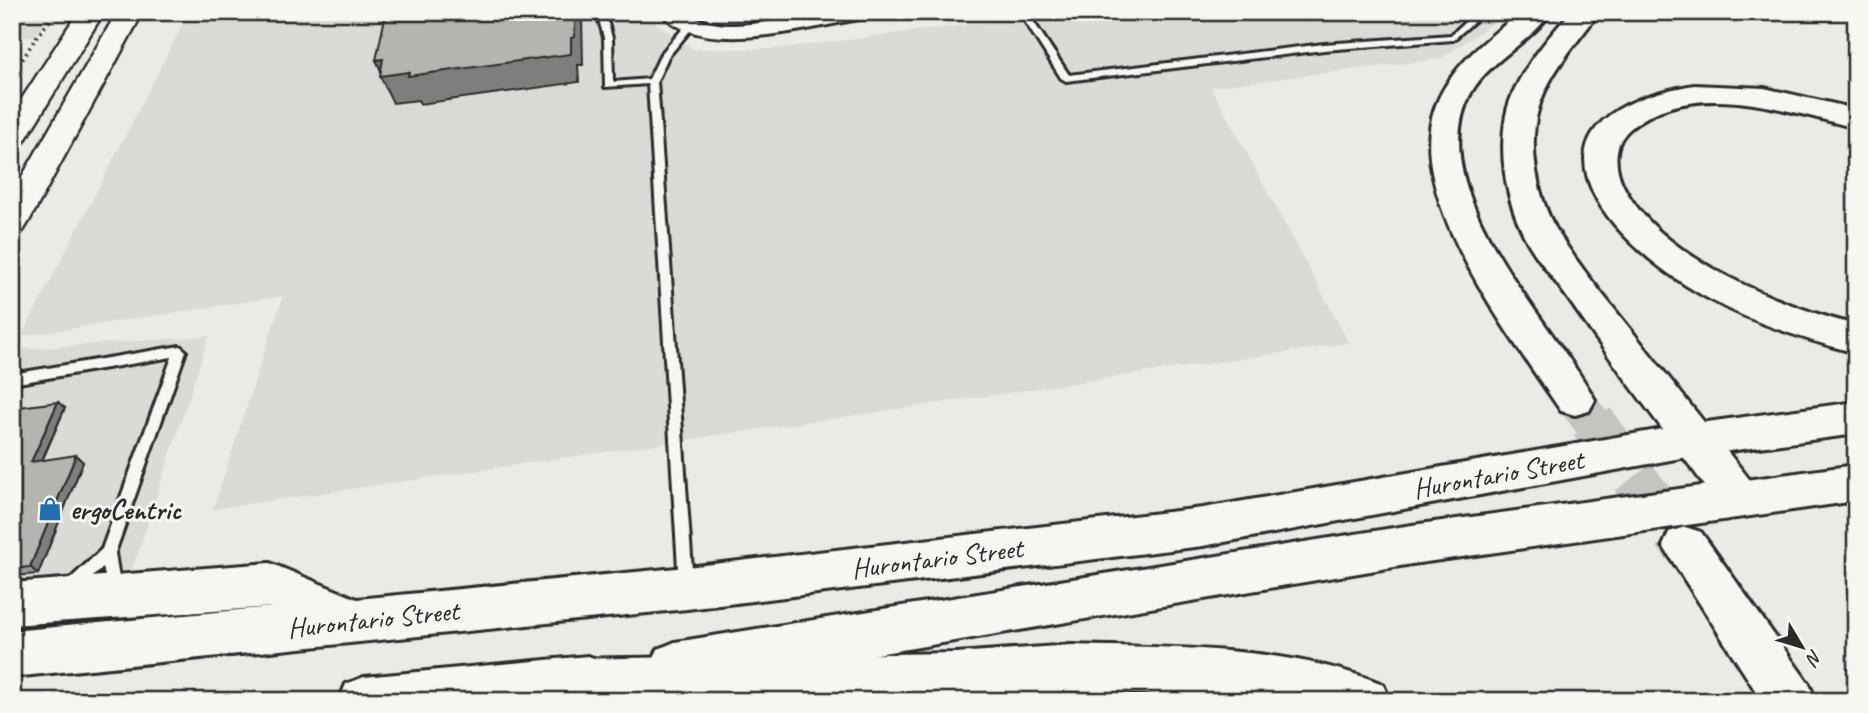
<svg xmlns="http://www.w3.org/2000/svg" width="1868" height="713" viewBox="0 0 1868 713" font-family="Caveat,sans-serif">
  <rect width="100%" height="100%" fill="#eaeae6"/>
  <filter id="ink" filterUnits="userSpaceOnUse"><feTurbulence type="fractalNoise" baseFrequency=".0143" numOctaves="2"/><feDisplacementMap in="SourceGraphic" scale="14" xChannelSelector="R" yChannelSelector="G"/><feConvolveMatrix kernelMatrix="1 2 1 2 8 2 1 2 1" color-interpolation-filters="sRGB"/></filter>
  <g filter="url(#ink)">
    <g fill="#dadad6">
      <path d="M 12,12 L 53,12 L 37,36 L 12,38 Z"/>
      <path d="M 189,12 L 645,12 L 648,18 L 693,49 L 775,49 L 1004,20 L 999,12 L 1509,12 L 1440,59 L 1211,87 L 1349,343 L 213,509 L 283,296 L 22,336 Z"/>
      <path d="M 209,336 L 126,589 L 12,596 L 12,350 Z"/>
    </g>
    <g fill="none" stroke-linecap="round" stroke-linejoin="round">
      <path stroke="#c4c4c1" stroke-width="37" stroke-dasharray="37 18" stroke-linecap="butt" d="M 1575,400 L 1593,424"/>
      <path stroke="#c4c4c1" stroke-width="46" stroke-dasharray="46 23" stroke-linecap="butt" d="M 1592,422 L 1685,546"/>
      <g stroke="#2b2b2b" stroke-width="6">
        <g id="service">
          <path d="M 597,12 L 605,12 L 612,38 L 613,82 L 649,79 L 661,54 L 686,25 L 693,27 L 668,57 L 657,81 L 693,584 L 691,589 L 686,591 L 681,589 L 679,584 L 648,84 L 605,87 L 604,38 Z"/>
          <path d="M 1019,12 L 1027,12 L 1069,75 L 1324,44 L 1451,35 L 1476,12 L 1485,12 L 1453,40 L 1324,50 L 1066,81 L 1061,78 Z"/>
          <path d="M 180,346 L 186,351 L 115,553 L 121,591 L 119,596 L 114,598 L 109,596 L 103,567 L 75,594 L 70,596 L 65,594 L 63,589 L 65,584 L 102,549 L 172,357 L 12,384 L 12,374 Z"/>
        </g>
      </g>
      <g stroke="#2b2b2b" stroke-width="6">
        <path id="minor" d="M 661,12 C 687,12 706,26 734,25 C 767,24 798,16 831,12 C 845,11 860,12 874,12 L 865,18 C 814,26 698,60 661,12 Z"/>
      </g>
      <g stroke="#2b2b2b" stroke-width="5">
        <g id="secondary">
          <path d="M 78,12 L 104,12 L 27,137 L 23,143 L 12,146 L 12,114 Z"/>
          <path d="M 117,12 L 143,12 L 28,223 L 23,231 L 12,234 L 12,194 Z"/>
        </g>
      </g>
      <g stroke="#2b2b2b" stroke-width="6">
        <g id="primary">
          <path d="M 1856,402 L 1856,434 L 1692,456 L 1203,546 L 687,609 L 12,677 L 12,631 L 272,607 L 12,625 L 12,583 L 270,563 L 357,599 L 687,567 L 1203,508 L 1692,424 Z"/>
          <path d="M 1856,465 L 1856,501 L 1412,564 L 675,688 L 658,681 L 651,665 L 658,649 L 675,642 L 1412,525 Z"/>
          <path d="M 588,656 L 605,662 L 613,679 L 605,696 L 592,701 L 339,701 L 346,684 L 364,677 Z"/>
        </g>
      </g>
      <g stroke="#2b2b2b" stroke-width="6">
        <g id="motorway">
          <path d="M 1521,12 L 1551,12 C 1531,42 1492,58 1472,91 C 1417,189 1553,321 1595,400 L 1589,411 L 1575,415 L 1561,411 C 1513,340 1405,199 1434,111 C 1447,69 1488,38 1521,12 Z"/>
          <path d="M 1571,12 L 1599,12 C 1577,44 1549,71 1538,110 C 1528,145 1537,198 1556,229 C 1578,266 1608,301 1635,335 C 1674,385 1714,434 1753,484 L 1760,497 L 1753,510 L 1738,515 L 1723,510 C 1671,440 1618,371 1569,300 C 1553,277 1532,254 1521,229 C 1505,195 1499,152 1506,115 C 1514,77 1546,40 1571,12 Z"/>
          <path d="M 1694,85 L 1764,88 L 1856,109 L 1856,128 C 1786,111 1694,77 1631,128 C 1611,144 1614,170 1626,191 C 1666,261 1782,306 1856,325 L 1856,353 C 1802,339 1750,322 1702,295 C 1593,232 1509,116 1694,85 Z"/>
          <path d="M 1685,527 L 1701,532 L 1809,684 L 1816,701 L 1762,701 L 1663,546 L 1669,532 Z"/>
          <path d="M 1071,645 C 1173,648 1286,645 1383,684 L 1390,701 L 1239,701 L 1208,696 L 1071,691 L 956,699 L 546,701 L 536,683 L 544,666 L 561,659 L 956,653 Z"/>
        </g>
      </g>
      <path stroke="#2b2b2b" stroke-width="3.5" stroke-dasharray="2 4.5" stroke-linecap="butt" d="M 12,76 L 37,36 L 57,12"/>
      <use href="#service" fill="#f6f6f2" fill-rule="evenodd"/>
      <use href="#minor" fill="#f6f6f2" fill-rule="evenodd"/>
      <use href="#secondary" fill="#f6f6f2" fill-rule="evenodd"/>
      <use href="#primary" fill="#f6f6f2" fill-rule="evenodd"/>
      <use href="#motorway" fill="#f6f6f2" fill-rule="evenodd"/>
    </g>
    <path fill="#9b9b98" stroke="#2b2b2b" stroke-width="2" d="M 12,408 L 65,408 L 42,461 L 83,462 L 38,574 L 12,576 Z"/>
    <g fill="#7e7e7c" stroke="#2b2b2b" stroke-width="2">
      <path d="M 575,12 L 580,12 L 582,18 L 583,65 L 578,65 L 579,82 L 420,104 L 418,100 L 393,103 L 380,76 L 383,75 L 376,60 L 571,38 Z"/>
      <path d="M 58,402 L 65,408 L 38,469 L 31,462 Z"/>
      <path d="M 76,455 L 83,462 L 38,574 L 30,567 Z"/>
    </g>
    <g fill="#b4b4b1" stroke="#2b2b2b" stroke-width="2">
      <path d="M 393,12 L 575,12 L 575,37 L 571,38 L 571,54 L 408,76 L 409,72 L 380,76 L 383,59 L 376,60 L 386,13 Z"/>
      <path d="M 58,402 L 31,462 L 76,455 L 30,567 L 12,569 L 12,408 Z"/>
    </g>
  </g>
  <defs>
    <g id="shop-bare" transform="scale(1.89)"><path d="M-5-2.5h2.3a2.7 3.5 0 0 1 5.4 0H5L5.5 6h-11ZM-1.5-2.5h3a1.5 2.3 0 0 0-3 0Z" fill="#1f6fb2" stroke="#f6f6f2" stroke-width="2.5" paint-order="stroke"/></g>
  </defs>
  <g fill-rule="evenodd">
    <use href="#shop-bare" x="50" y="509"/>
  </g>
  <g text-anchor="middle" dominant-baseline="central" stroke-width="6" stroke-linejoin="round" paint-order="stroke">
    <g font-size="28" fill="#2b2b2b" stroke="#f6f6f2">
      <text transform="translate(1498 474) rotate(-10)">Hurontario Street</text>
      <text transform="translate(937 558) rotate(-7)">Hurontario Street</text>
      <text transform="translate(373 619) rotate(-6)">Hurontario Street</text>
    </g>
    <g font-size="28" font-weight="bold" fill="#2b2b2b" stroke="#f6f6f2" text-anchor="start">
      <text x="70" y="509">ergoCentric</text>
    </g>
  </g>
  <rect width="1868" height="713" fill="none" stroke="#f6f6f2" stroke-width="42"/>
  <rect x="21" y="21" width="1826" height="671" fill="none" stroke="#2b2b2b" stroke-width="2.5" filter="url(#ink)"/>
  <g transform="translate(1802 647) rotate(128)" stroke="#f6f6f2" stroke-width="5" paint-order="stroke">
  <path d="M0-5L12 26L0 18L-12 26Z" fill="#2b2b2b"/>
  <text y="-10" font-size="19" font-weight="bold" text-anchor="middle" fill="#2b2b2b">N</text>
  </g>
</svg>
